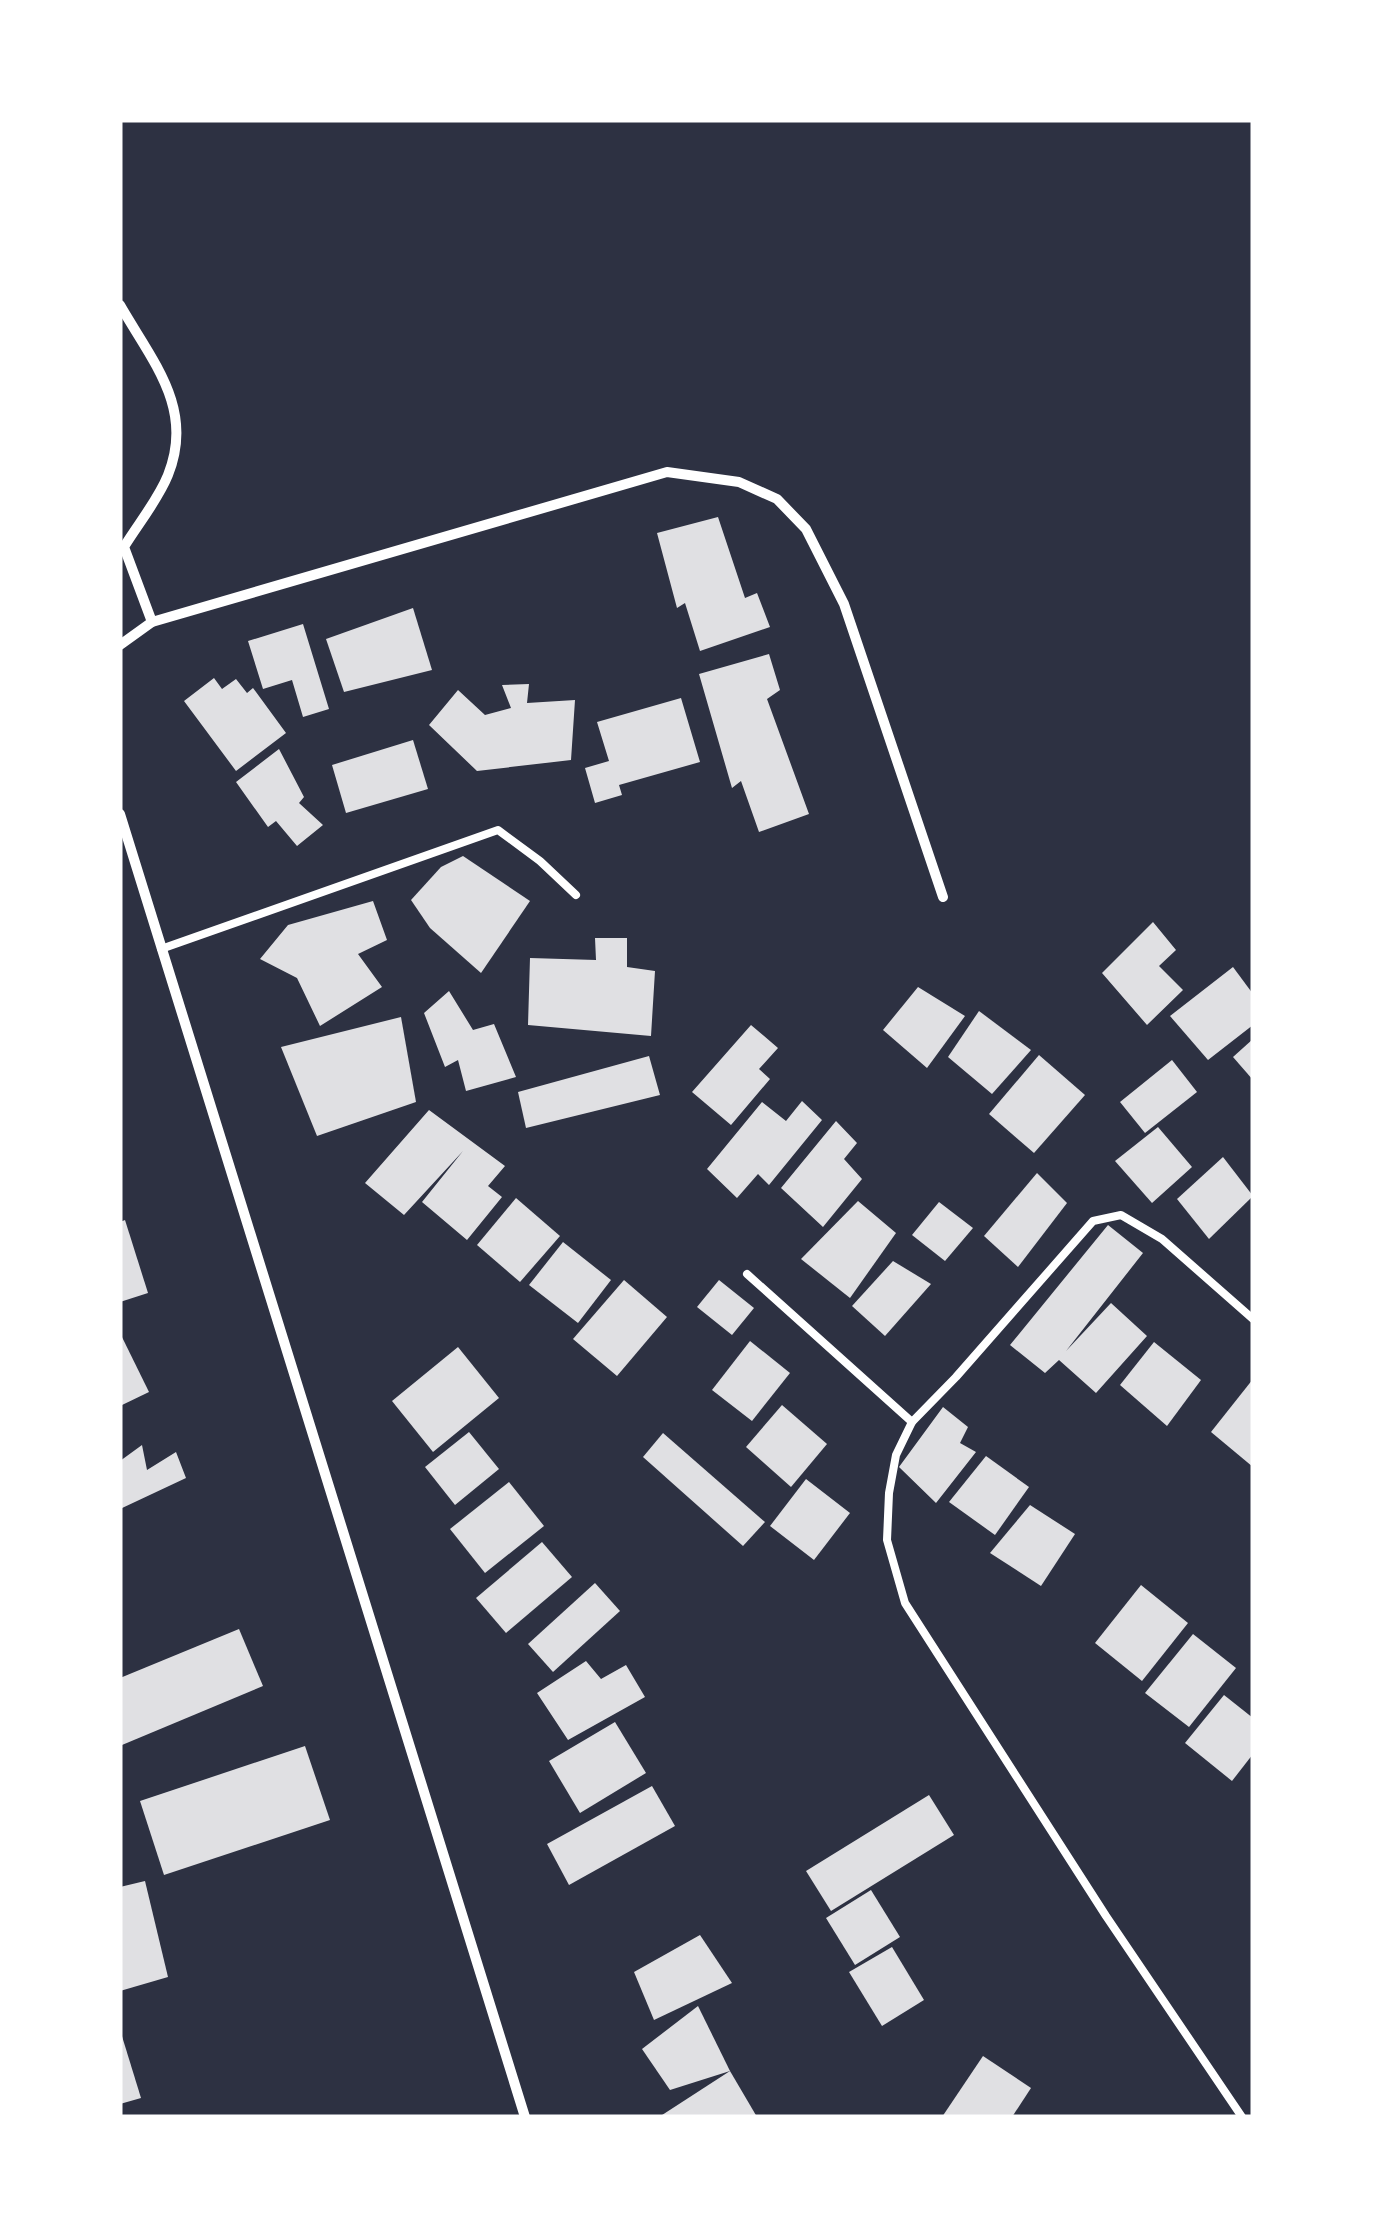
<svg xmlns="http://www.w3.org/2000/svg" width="1373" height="2237" viewBox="0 0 1373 2237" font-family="Figtree,sans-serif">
  <rect width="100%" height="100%" fill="#2d3142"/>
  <g fill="#e0e0e3">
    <path d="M 718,517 L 745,598 L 757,593 L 770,627 L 700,651 L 685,603 L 677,608 L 657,533 Z"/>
    <path d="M 413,608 L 432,670 L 344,692 L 326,639 Z"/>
    <path d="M 303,624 L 329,709 L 303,717 L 292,680 L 263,689 L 248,641 Z"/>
    <path d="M 769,654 L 780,690 L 767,699 L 809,814 L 759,832 L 741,781 L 732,788 L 699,674 Z"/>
    <path d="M 214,678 L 222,689 L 236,679 L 247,693 L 253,688 L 286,733 L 236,771 L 184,701 Z"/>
    <path d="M 529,684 L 527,703 L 575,700 L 571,760 L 477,771 L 429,725 L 458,690 L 485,715 L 511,708 L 502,685 Z"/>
    <path d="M 681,698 L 700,762 L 619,785 L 622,795 L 595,803 L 585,768 L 609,761 L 597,722 Z"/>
    <path d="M 413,740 L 428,789 L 346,813 L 332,765 Z"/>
    <path d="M 279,749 L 304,797 L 299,803 L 323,825 L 297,846 L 276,821 L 268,827 L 236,782 Z"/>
    <path d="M 463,856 L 530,901 L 481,973 L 430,928 L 411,900 L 441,867 Z"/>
    <path d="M 373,901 L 387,940 L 358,954 L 382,987 L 320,1026 L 297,978 L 260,959 L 288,925 Z"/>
    <path d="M 1153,922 L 1176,950 L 1159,966 L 1183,990 L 1147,1025 L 1102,973 Z"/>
    <path d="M 595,938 L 627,938 L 627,967 L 655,971 L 651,1036 L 528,1025 L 530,958 L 596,960 Z"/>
    <path d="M 1233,967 L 1253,994 L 1253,1025 L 1208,1060 L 1170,1016 Z"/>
    <path d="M 918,987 L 965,1016 L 927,1068 L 883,1030 Z"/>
    <path d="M 449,991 L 473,1030 L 494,1024 L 516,1077 L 466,1091 L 458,1060 L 445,1067 L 424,1013 Z"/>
    <path d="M 979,1011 L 1031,1050 L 992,1094 L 948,1057 Z"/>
    <path d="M 401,1017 L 416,1102 L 317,1136 L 281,1047 Z"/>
    <path d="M 751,1025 L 778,1048 L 759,1069 L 770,1079 L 731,1125 L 692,1092 Z"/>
    <path d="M 1253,1039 L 1253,1080 L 1233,1057 Z"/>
    <path d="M 1039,1055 L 1085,1095 L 1034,1153 L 989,1114 Z"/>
    <path d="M 649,1056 L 660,1095 L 526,1128 L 518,1092 Z"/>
    <path d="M 1172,1060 L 1197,1092 L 1145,1133 L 1120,1102 Z"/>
    <path d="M 802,1101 L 822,1120 L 769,1185 L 758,1174 L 737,1198 L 707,1169 L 762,1102 L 786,1121 Z"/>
    <path d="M 429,1110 L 505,1166 L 488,1186 L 502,1197 L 467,1240 L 422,1202 L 463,1151 L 404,1215 L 365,1183 Z"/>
    <path d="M 836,1121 L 857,1143 L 844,1159 L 862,1179 L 823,1227 L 781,1188 Z"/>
    <path d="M 1158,1127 L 1192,1167 L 1152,1203 L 1115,1161 Z"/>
    <path d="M 1223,1157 L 1253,1196 L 1209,1239 L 1177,1199 Z"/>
    <path d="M 1037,1173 L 1067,1203 L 1018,1267 L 984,1236 Z"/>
    <path d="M 516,1198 L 560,1236 L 520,1282 L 477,1245 Z"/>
    <path d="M 858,1201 L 896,1233 L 850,1298 L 801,1259 Z"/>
    <path d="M 939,1202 L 973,1228 L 945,1261 L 912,1235 Z"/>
    <path d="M 125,1220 L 148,1293 L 120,1302 L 120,1222 Z"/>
    <path d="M 1108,1225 L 1143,1253 L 1066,1351 L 1111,1303 L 1147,1336 L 1096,1393 L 1059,1360 L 1045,1373 L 1010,1345 Z"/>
    <path d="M 563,1242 L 611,1280 L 578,1323 L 529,1285 Z"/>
    <path d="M 893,1261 L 931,1284 L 885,1336 L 852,1306 Z"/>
    <path d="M 624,1280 L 667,1317 L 617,1376 L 573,1339 Z"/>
    <path d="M 719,1280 L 754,1308 L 732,1335 L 697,1307 Z"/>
    <path d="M 120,1333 L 149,1392 L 120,1406 Z"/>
    <path d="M 750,1341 L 790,1373 L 752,1421 L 712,1390 Z"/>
    <path d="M 1154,1342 L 1201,1380 L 1167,1426 L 1120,1385 Z"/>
    <path d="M 458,1347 L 499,1398 L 433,1452 L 392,1401 Z"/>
    <path d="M 1253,1379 L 1253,1467 L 1211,1432 Z"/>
    <path d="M 782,1405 L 827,1444 L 791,1487 L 746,1447 Z"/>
    <path d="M 943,1407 L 968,1427 L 960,1443 L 976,1452 L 936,1503 L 899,1467 Z"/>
    <path d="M 469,1432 L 499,1469 L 455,1505 L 425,1467 Z"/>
    <path d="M 663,1433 L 765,1522 L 743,1546 L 643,1457 Z"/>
    <path d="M 142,1445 L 147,1470 L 176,1452 L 186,1478 L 120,1509 L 120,1461 Z"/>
    <path d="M 986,1456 L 1029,1487 L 995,1535 L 949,1502 Z"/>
    <path d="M 806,1479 L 850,1513 L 814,1560 L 770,1526 Z"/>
    <path d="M 509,1482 L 544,1526 L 485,1573 L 450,1529 Z"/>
    <path d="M 1030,1505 L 1075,1534 L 1041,1586 L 990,1553 Z"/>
    <path d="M 542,1542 L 572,1577 L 506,1633 L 476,1598 Z"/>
    <path d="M 595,1583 L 620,1611 L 553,1672 L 528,1644 Z"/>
    <path d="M 1141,1585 L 1188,1623 L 1142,1681 L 1095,1643 Z"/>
    <path d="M 239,1629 L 263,1686 L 122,1745 L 120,1678 Z"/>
    <path d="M 1193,1634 L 1236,1668 L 1189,1727 L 1145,1693 Z"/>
    <path d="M 586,1661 L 601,1679 L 626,1665 L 645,1697 L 568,1740 L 537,1693 Z"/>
    <path d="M 1224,1695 L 1253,1718 L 1253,1754 L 1232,1781 L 1185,1743 Z"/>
    <path d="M 615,1722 L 646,1773 L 580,1813 L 549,1761 Z"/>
    <path d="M 305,1746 L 330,1820 L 164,1875 L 140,1801 Z"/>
    <path d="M 652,1786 L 675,1826 L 569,1885 L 547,1844 Z"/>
    <path d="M 929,1795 L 954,1835 L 831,1911 L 806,1871 Z"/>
    <path d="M 145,1881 L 168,1977 L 120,1991 L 120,1887 Z"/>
    <path d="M 871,1890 L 900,1937 L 855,1965 L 826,1918 Z"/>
    <path d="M 700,1935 L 732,1983 L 654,2020 L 634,1972 Z"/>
    <path d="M 892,1947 L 924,2000 L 882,2026 L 849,1972 Z"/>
    <path d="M 698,2006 L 730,2071 L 670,2090 L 642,2049 Z"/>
    <path d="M 121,2033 L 141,2098 L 120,2104 L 120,2034 Z"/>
    <path d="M 983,2056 L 1031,2088 L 1012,2117 L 942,2117 Z"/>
    <path d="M 730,2071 L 757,2117 L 659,2117 Z"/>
  </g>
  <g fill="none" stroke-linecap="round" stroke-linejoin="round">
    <g stroke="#fff" stroke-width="8">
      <path d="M 161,949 L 498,830 L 540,861 L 576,895"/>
      <path d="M 747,1274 L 912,1422"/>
      <path d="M 1242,2117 L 1106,1916 L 905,1603 L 887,1540 L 889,1493 L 896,1455 L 912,1422 L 956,1377 L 1093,1221 L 1121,1215 L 1162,1239 L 1253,1319"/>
    </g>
    <g stroke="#fff" stroke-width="10">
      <path d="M 120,305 C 152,361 195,408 168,475 C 158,500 138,524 124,547 L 152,622"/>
      <path d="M 120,645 L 152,622 L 667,472 L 739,482 L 777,499 L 806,529 L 844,604 L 943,897"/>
      <path d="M 120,814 L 525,2117"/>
    </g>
  </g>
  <rect width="1373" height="2237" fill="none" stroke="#ffffff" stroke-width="245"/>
</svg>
